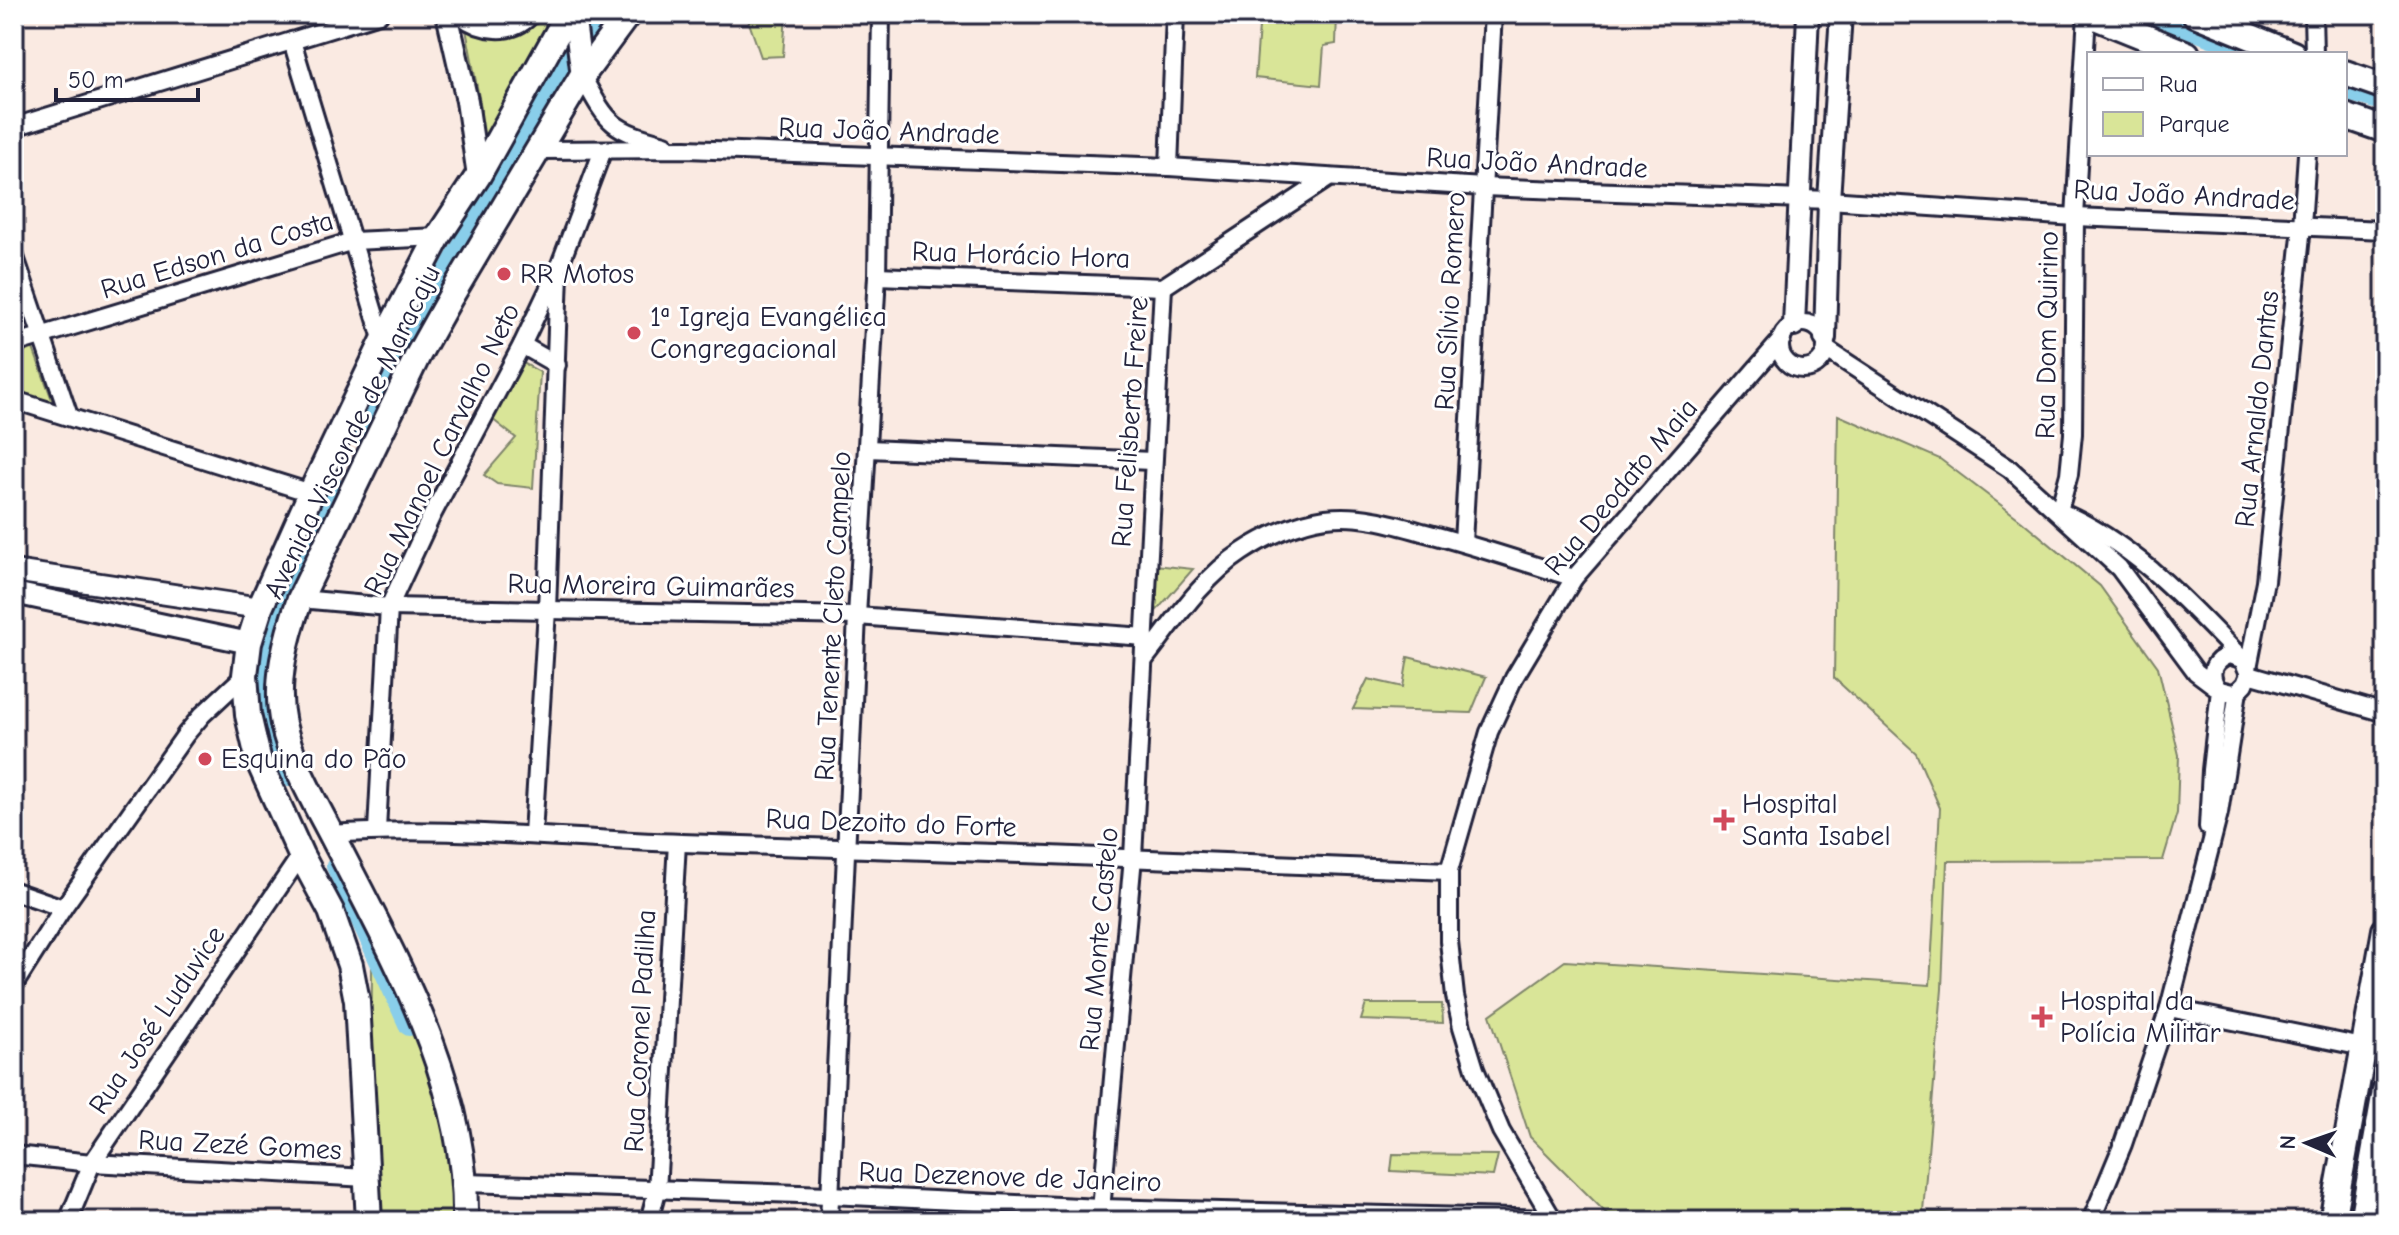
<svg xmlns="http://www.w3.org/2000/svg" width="2399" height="1235" viewBox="0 0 2399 1235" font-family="'Comic Neue',sans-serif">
  <rect width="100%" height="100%" fill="#faeae2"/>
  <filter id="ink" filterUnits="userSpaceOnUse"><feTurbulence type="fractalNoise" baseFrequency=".0125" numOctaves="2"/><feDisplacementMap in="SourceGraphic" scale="16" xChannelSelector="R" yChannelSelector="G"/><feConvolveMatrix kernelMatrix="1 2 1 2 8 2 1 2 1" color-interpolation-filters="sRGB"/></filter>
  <g filter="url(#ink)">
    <g fill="#d9e598" stroke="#7e846a" stroke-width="2">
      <path d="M 537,14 L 552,14 L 548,25 L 477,152 L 481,108 L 465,24 Z"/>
      <path d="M 746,14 L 786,14 L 783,56 L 761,57 Z"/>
      <path d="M 1260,14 L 1337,14 L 1336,44 L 1324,46 L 1321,85 L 1255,78 Z"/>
      <path d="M 31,343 L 54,405 L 14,393 L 14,351 Z"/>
      <path d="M 523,363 L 540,372 L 533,488 L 497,484 L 484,475 L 516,438 L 492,419 L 516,366 Z"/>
      <path d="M 1838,415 L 1940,459 L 2022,521 L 2100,586 L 2158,667 L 2179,755 L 2177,813 L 2163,860 L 1947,861 L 1942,989 L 1923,1211 L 2034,1221 L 1614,1221 L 1530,1137 L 1490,1015 L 1565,961 L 1930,985 L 1940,808 L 1916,753 L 1834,678 Z"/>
      <path d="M 1155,565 L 1193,569 L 1152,616 Z"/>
      <path d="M 1408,657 L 1486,677 L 1471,713 L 1353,709 L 1368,679 L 1403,687 Z"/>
      <path d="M 372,959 L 404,1029 L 414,1026 L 447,1117 L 457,1221 L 375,1221 L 371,1149 Z"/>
      <path d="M 1366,1004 L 1442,1004 L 1443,1023 L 1361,1020 Z"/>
      <path d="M 1393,1154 L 1498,1155 L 1493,1176 L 1391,1171 Z"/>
    </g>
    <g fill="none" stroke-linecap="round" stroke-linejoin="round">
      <g stroke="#89ceea" stroke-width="20">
        <path d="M 2154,14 L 2253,54"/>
        <path d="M 2345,90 L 2385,102"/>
        <path d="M 359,434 C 414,334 467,234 524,135 C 547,95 569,45 604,14"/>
        <path d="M 291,777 L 270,734 L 262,694 L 264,638 L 334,487"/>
        <path d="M 336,866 L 409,1026"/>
      </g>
      <g stroke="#22223b" stroke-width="22">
        <g id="minor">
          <path d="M 2313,14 L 2314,54"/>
          <path d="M 292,41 L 383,342"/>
          <path d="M 582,76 C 609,125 610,129 665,144"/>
          <path d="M 14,127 L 379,14"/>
          <path d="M 540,150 L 686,149 L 1169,167 L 1483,187 L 1829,200 L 2075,217 L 2385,230"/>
          <path d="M 1169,167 L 1175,14"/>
          <path d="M 14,254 L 69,416"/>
          <path d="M 877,276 L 1163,287"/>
          <path d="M 1163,287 L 1327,179"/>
          <circle cx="1803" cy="346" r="23"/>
          <path d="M 14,344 L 353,241 L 438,237"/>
          <path d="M 522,345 L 557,365"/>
          <path d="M 1826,349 L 2010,469 L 2119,568 L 2196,672 L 2220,690 L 2232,693 L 2238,691"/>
          <path d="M 14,400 L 311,493"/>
          <path d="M 868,449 L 1152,461"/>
          <path d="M 2059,511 C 2135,544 2186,601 2243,660 L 2249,674 L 2245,684 L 2238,691 L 2219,813 L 2169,1008 L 2123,1144 L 2091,1221"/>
          <path d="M 2059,511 L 2069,474 L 2073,434 L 2075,217 L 2087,14"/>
          <path d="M 1463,542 L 1493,14"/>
          <path d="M 300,599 L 389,607 L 857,616 L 1145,637"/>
          <path d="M 1144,660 C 1173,623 1202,578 1242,552 C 1266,536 1298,522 1326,518 C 1359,514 1391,523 1422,532 C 1473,545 1524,562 1574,578"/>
          <path d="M 2248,668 L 2265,581 L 2302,226 L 2307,154"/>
          <path d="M 2249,674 L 2385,713"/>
          <path d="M 2216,686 C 2208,672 2214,660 2229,655 L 2241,659"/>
          <path d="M 2208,827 L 2211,770 L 2220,690"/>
          <path d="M 377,830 L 389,607 L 431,517 L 522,345 L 559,267 L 603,150"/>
          <path d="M 332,834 C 448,825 565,840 682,843 C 938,850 1193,860 1449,871"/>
          <path d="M 533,834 L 547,610 L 559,273"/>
          <path d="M 14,891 L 63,908"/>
          <path d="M 14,985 L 63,908 L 186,734 L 202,715 L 245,675"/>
          <path d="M 2169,1008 L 2363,1047"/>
          <path d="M 14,1155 L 92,1163 L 367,1178"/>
          <path d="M 466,1183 L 830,1195 L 1101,1208 L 1552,1219"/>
          <path d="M 68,1221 L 92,1163 L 301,855"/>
          <path d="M 649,1221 L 657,1191 L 677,843"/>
          <path d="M 829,1221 L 857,616 L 877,276 L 881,14"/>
          <path d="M 1100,1221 L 1133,857 L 1163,287"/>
          <path d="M 1554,1221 L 1501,1131 L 1475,1069 L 1462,1027 L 1455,996 L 1449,941 L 1449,871 L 1489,732 L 1514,678 L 1574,578 L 1782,339"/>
        </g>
      </g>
      <g stroke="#22223b" stroke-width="26">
        <g id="tertiary">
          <path d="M 447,14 L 467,101 L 478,176"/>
          <path d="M 462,14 C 481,29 511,34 529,14"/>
          <path d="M 574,14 L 582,76"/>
          <path d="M 1794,325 L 1808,14"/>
          <path d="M 1825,338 L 1829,200 L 1841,14"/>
          <path d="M 14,571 L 260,608"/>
          <path d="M 14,593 L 249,643"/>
        </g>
      </g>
      <g stroke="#22223b" stroke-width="30">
        <g id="secondary">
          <path d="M 2088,14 L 2187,54"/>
          <path d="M 2195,14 L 2293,54"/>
          <path d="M 2345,73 L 2385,87"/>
          <path d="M 2345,116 L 2385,130"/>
          <path d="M 369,1221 L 357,1001 L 350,965 L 331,911 L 301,855 L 259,762 L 248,715 L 245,675 L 249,643 L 260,608 L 311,493 L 383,342 L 438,237 L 478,176 L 568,14"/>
          <path d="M 465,1221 C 468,1088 399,966 340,851 C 319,809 294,770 283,724 C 274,683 286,638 300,599 L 418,355 L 451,296 L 582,76 L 628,14"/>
          <path d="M 2332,1221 L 2385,930"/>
          <path d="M 2362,1221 L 2385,1091"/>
        </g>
      </g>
      <use href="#minor" stroke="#fff" stroke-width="16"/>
      <use href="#tertiary" stroke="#fff" stroke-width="20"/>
      <use href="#secondary" stroke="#fff" stroke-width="24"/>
    </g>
  </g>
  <g fill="#d1495b" stroke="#fff" stroke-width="3">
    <circle cx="504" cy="274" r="8"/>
    <circle cx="634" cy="333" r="8"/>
    <circle cx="205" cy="759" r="8"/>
    <path d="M1720 808h8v8h8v8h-8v8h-8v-8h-8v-8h8z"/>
    <path d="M2038 1005h8v8h8v8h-8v8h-8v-8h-8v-8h8z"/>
  </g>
  <g text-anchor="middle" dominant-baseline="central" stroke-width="6" stroke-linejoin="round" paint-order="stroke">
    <g font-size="28" fill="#22223b" stroke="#fff">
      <text transform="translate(889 131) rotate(2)">Rua João Andrade</text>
      <text transform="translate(1537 163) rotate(3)">Rua João Andrade</text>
      <text transform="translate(2184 195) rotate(3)">Rua João Andrade</text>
      <text transform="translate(217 255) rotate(-17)">Rua Edson da Costa</text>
      <text transform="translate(1021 255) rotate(2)">Rua Horácio Hora</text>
      <text transform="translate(1450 301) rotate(-87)">Rua Sílvio Romero</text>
      <text transform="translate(2047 335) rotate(-89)">Rua Dom Quirino</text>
      <text transform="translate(2257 409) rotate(-84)">Rua Arnaldo Dantas</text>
      <text transform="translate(1130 422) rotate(-86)">Rua Felisberto Freire</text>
      <text transform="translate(352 432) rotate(-64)">Avenida Visconde de Maracaju</text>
      <text transform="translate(442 449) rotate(-64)">Rua Manoel Carvalho Neto</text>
      <text transform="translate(1621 487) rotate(-50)">Rua Deodato Maia</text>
      <text transform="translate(651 586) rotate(1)">Rua Moreira Guimarães</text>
      <text transform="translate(833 616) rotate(-87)">Rua Tenente Cleto Campelo</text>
      <text transform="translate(891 823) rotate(2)">Rua Dezoito do Forte</text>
      <text transform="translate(1099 939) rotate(-85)">Rua Monte Castelo</text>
      <text transform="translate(157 1020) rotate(-56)">Rua José Luduvice</text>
      <text transform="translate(640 1031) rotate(-87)">Rua Coronel Padilha</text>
      <text transform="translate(240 1145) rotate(3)">Rua Zezé Gomes</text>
      <text transform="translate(1010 1177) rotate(2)">Rua Dezenove de Janeiro</text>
    </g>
    <g font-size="28" fill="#22223b" stroke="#fff" text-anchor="start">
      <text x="520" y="274">RR Motos</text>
      <text x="650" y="317">1ª Igreja Evangélica<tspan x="650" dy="32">Congregacional</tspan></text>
      <text x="221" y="759">Esquina do Pão</text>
      <text x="1742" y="804">Hospital<tspan x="1742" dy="32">Santa Isabel</tspan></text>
      <text x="2060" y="1001">Hospital da<tspan x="2060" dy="32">Polícia Militar</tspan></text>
    </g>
  </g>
  <rect width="2399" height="1235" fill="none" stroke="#fff" stroke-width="48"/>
  <rect x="24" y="24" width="2351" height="1187" fill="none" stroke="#22223b" stroke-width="3" filter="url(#ink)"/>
  <rect x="2087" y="52" width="260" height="104" fill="#ffffff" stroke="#a7a7b1" stroke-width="2"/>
  <rect x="2103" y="78" width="40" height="12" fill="#ffffff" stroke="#a7a7b1" stroke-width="2"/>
  <text x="2159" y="92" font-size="24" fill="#22223b">Rua</text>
  <rect x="2103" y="112" width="40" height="24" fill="#d9e598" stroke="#a7a7b1" stroke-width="2"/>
  <text x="2159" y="132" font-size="24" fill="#22223b">Parque</text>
  <g transform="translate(2307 1143) rotate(272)" stroke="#ffffff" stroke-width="6" paint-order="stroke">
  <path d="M0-6L14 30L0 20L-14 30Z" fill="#22223b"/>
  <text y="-12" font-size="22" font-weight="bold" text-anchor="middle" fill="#22223b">N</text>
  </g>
  <path d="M56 88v12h142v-12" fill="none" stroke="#22223b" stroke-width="4"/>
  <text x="68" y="88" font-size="24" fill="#22223b" stroke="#ffffff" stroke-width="6" paint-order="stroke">50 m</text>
</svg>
